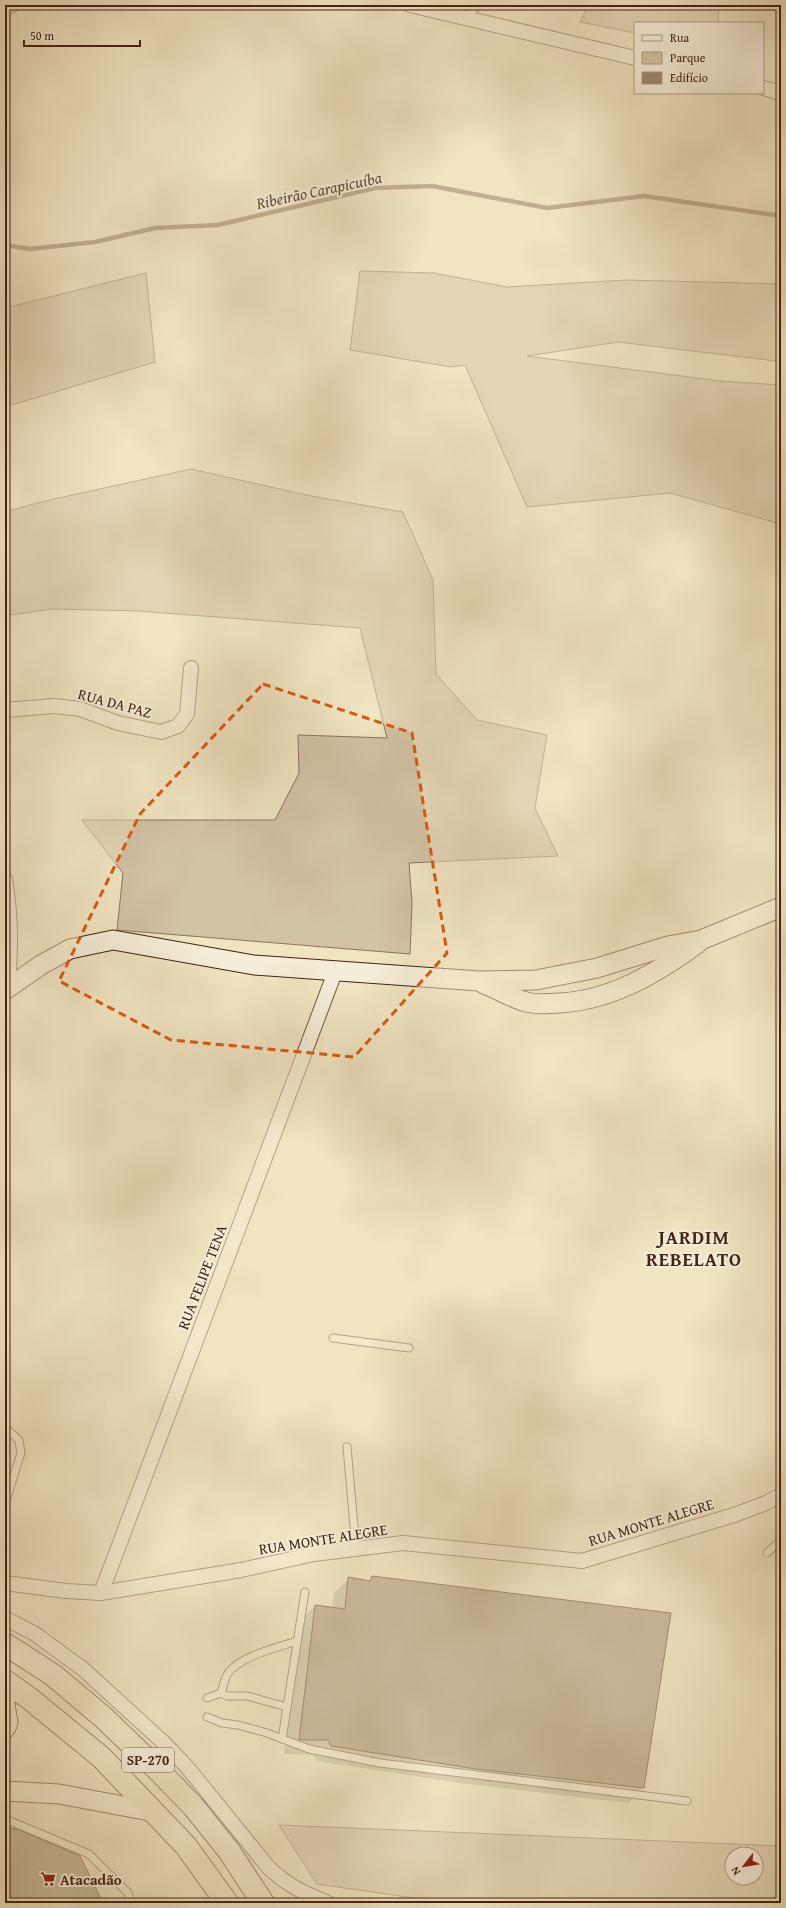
<svg xmlns="http://www.w3.org/2000/svg" width="786" height="1908" viewBox="0 0 786 1908" font-family="'Gentium Book Plus',serif">
  <rect width="100%" height="100%" fill="#f0e4c1"/>
  <filter id="stains"><feTurbulence type="fractalNoise" baseFrequency=".005" numOctaves="4"/><feColorMatrix values="0 0 0 0 .2 0 0 0 0 .09 0 0 0 0 .02 0 0 0 .5 -.17"/></filter>
  <radialGradient id="worn" r=".72"><stop offset=".6" stop-color="#630" stop-opacity="0"/><stop offset="1" stop-color="#630" stop-opacity=".3"/></radialGradient>
  <g fill="#d2c3a4" stroke="#8a745c" fill-rule="evenodd">
    <path d="M 588,5 L 719,5 L 718,23 L 635,23 L 635,33 L 580,22 Z"/>
    <path d="M 360,271 L 434,273 L 507,287 L 626,280 L 781,284 L 781,360 L 776,361 L 618,342 L 527,356 L 720,381 L 781,385 L 781,524 L 670,493 L 527,507 L 465,365 L 451,367 L 350,350 Z"/>
    <path d="M 146,273 L 155,362 L 5,407 L 5,308 Z"/>
    <path d="M 191,469 L 311,496 L 403,512 L 433,580 L 436,674 L 477,720 L 547,735 L 535,808 L 558,856 L 409,863 L 412,903 L 410,954 L 117,930 L 123,873 L 82,820 L 275,820 L 299,773 L 298,735 L 387,738 L 360,628 L 138,611 L 51,609 L 5,616 L 5,512 L 45,501 Z"/>
    <path d="M 279,1825 L 781,1846 L 781,1903 L 448,1903 L 317,1884 ZM 732,1854 L 756,1854 L 756,1878 L 732,1878 Z"/>
  </g>
  <path fill="#0003" d="M 373,1577 L 643,1788 L 629,1803 L 460,1783 L 316,1761 L 314,1755 L 284,1754 L 300,1621 L 315,1606 L 332,1608 L 334,1593 L 349,1578 L 368,1582 Z"/>
  <g fill="none" stroke-linecap="round" stroke-linejoin="round">
    <path stroke="#877058" stroke-width="4.5" d="M 5,245 L 30,249 L 95,242 L 155,228 L 218,225 L 375,188 L 432,186 L 547,208 L 644,196 L 781,216"/>
  </g>
  <g fill="#9c886e" stroke="#422414">
    <path d="M 372,1576 L 671,1613 L 644,1788 L 476,1769 L 331,1746 L 328,1740 L 299,1740 L 315,1605 L 345,1609 L 348,1577 L 370,1581 Z"/>
    <path d="M 5,1828 L 17,1829 L 80,1856 L 103,1903 L 5,1903 Z"/>
  </g>
  <g fill="none" stroke-linecap="round" stroke-linejoin="round">
    <g stroke="#6e543f" stroke-width="9">
      <g id="lane">
        <path d="M 466,18 L 478,5"/>
        <path d="M 333,1338 L 409,1348"/>
        <path d="M 5,1428 L 19,1440 L 21,1453 L 5,1504"/>
        <path d="M 347,1447 L 356,1549"/>
        <path d="M 767,1553 L 781,1540"/>
        <path d="M 221,1693 C 223,1688 224,1680 227,1675 C 237,1657 278,1647 297,1641"/>
        <path d="M 207,1698 L 221,1693 L 227,1696 L 247,1696 L 287,1707"/>
        <path d="M 207,1717 L 222,1723 L 238,1725 L 267,1733 L 309,1749 L 380,1763 L 687,1801"/>
        <path d="M 282,1739 L 305,1592"/>
        <path d="M 5,1819 L 89,1854 L 128,1893 L 131,1903"/>
      </g>
    </g>
    <g stroke="#6e543f" stroke-width="16">
      <g id="street">
        <path d="M 410,5 L 635,58"/>
        <path d="M 5,7 L 12,5"/>
        <path d="M 763,88 L 781,93"/>
        <path d="M 5,710 L 54,706 L 80,709 L 118,723 L 161,732 L 178,726 L 187,714 L 191,668"/>
        <path d="M 5,879 C 11,916 12,951 7,989"/>
        <path d="M 5,1583 L 66,1591 L 101,1593 L 241,1570 L 314,1554 L 403,1543 L 582,1561 L 734,1515 L 766,1503 L 781,1495"/>
        <path d="M 101,1593 L 335,972"/>
        <path d="M 5,1618 L 35,1634 L 83,1669 L 164,1743 L 187,1767 L 269,1868 C 288,1886 304,1893 328,1903"/>
      </g>
    </g>
    <g stroke="#422414" stroke-width="21">
      <g id="secondary">
        <path d="M 484,984 C 497,989 510,997 523,1001 C 534,1005 549,1004 560,1003 C 612,1000 657,973 698,943"/>
        <path d="M 5,990 L 41,965 L 70,949 L 113,940 L 254,965 L 479,981 L 536,980 L 597,968 L 668,946 L 701,940 L 781,907"/>
        <path d="M 5,1704 L 8,1723 L 5,1729"/>
        <path d="M 5,1791 L 59,1794 L 155,1812"/>
      </g>
    </g>
    <g stroke="#422414" stroke-width="24">
      <g id="highway">
        <path d="M 5,1644 L 53,1675 L 104,1718 L 158,1770 L 193,1806 L 229,1851 L 263,1903"/>
        <path d="M 5,1681 L 29,1698 L 101,1757 L 186,1846 L 227,1903"/>
      </g>
    </g>
    <use href="#lane" stroke="#f5edd7" stroke-width="7"/>
    <use href="#street" stroke="#f5edd7" stroke-width="14"/>
    <use href="#secondary" stroke="#f5edd7" stroke-width="19"/>
    <use href="#highway" stroke="#f0e4c1" stroke-width="22"/>
  </g>
  <path d="M0 0H786V1908H0ZM 263,684 L 412,733 L 447,953 L 354,1057 L 171,1040 L 59,981 L 140,814 Z" fill="#f0e4c1" fill-opacity=".55" fill-rule="evenodd"/>
  <path fill="none" stroke="#e0560c" stroke-width="3" stroke-dasharray="8 5" stroke-linejoin="round" d="M 263,684 L 412,733 L 447,953 L 354,1057 L 171,1040 L 59,981 L 140,814 Z"/>
  <defs>
    <g id="supermarket-bare" transform="scale(1.2)"><path d="M-6-5.5h2.5l.6 2H6L4.5 2H-2.5L-4.4-4H-6ZM-1.5 3.2a1.3 1.3 0 1 0 .1 0ZM3 3.2a1.3 1.3 0 1 0 .1 0Z" fill="#8f2418" stroke="#f5edd7" stroke-width="2.5" paint-order="stroke"/></g>
  </defs>
  <g fill-rule="evenodd">
    <use href="#supermarket-bare" x="48" y="1879"/>
  </g>
  <g text-anchor="middle" dominant-baseline="central" stroke-width="4" stroke-linejoin="round" paint-order="stroke">
    <rect fill="#f5edd7" stroke="#78604e" stroke-width="1" x="122" y="1748" width="52" height="24" rx="3"/>
    <g font-size="14" font-weight="bold" fill="#422414">
      <text x="148" y="1760">SP-270</text>
    </g>
    <g font-size="15" fill="#422414" stroke="#f5edd7">
      <text transform="translate(115 703) rotate(15)">RUA DA PAZ</text>
      <text transform="translate(202 1277) rotate(-69)">RUA FELIPE TENA</text>
      <text transform="translate(651 1522) rotate(-17)">RUA MONTE ALEGRE</text>
      <text transform="translate(323 1539) rotate(-9)">RUA MONTE ALEGRE</text>
    </g>
    <g font-size="15" font-weight="bold" fill="#422414" stroke="#f5edd7" text-anchor="start">
      <text x="60" y="1879">Atacadão</text>
    </g>
    <g font-size="16" font-style="italic" fill="#644a36" stroke="#f5edd7">
      <text transform="translate(319 190) rotate(-12)">Ribeirão Carapicuíba</text>
    </g>
    <g font-size="19" font-weight="bold" letter-spacing="1" fill="#422414" stroke="#f5edd7">
      <text x="694" y="1237">JARDIM<tspan x="694" dy="22">REBELATO</tspan></text>
    </g>
  </g>
  <rect width="786" height="1908" fill="none" stroke="#f0e4c1" stroke-width="20"/>
  <rect x="6" y="6" width="774" height="1896" fill="none" stroke="#422414" stroke-width="2"/>
  <rect x="10" y="10" width="766" height="1888" fill="none" stroke="#422414"/>
  <rect x="634" y="22" width="130" height="72" fill="#f5edd7" stroke="#ad9d89"/>
  <rect x="642" y="35" width="20" height="6" fill="#f5edd7" stroke="#ad9d89"/>
  <text x="670" y="42" font-size="12" fill="#422414">Rua</text>
  <rect x="642" y="52" width="20" height="12" fill="#d2c3a4" stroke="#ad9d89"/>
  <text x="670" y="62" font-size="12" fill="#422414">Parque</text>
  <rect x="642" y="72" width="20" height="12" fill="#9c886e" stroke="#ad9d89"/>
  <text x="670" y="82" font-size="12" fill="#422414">Edifício</text>
  <g transform="translate(744 1866) rotate(239)"><circle r="19" fill="#f5edd7" stroke="#ad9d89"/>
  <path d="M0-3L7 15L0 10L-7 15Z" fill="#8f2418"/>
  <text y="-6" font-size="11" font-weight="bold" text-anchor="middle" fill="#422414">N</text>
  </g>
  <path d="M24 40v6h116v-6" fill="none" stroke="#422414" stroke-width="2"/>
  <text x="30" y="40" font-size="12" fill="#422414" stroke="#f5edd7" stroke-width="3" paint-order="stroke">50 m</text>
  <rect width="100%" height="100%" filter="url(#stains)"/>
  <rect width="100%" height="100%" fill="url(#worn)"/>
</svg>
